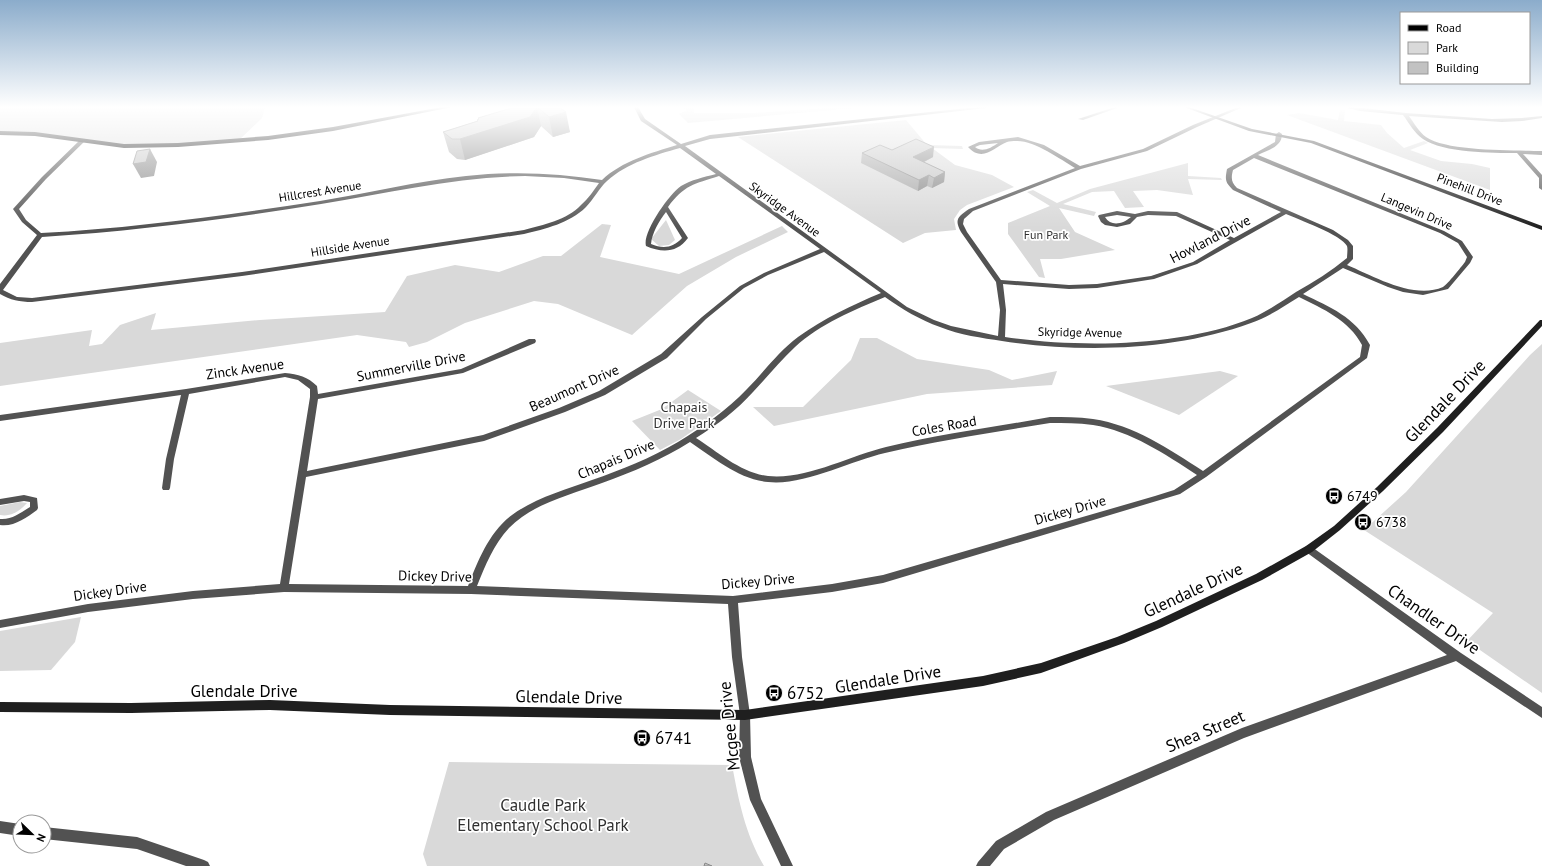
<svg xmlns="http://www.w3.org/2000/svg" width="1542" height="866" viewBox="0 0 1542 866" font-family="'PT Sans',sans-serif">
  <rect width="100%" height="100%" fill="#fff"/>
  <g fill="#d9d9d9">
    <path d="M 0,107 L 265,107 L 262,118 L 238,141 L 124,146 L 56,136 L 0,133 Z"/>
    <path d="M 682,107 L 694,107 L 694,113 L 754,113 L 843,107 L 866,107 L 688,123 L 679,114 L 687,110 Z"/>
    <path d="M 1340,110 L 1345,110 L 1344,121 L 1381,125 L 1387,133 L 1404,148 L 1424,141 L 1428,143 L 1410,150 L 1441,161 L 1472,164 L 1490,168 L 1490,190 L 1287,115 L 1299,113 L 1338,120 Z"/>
    <path d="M 906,120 L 927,145 L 962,146 L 963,149 L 932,148 L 955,165 L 992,175 L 1014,187 L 967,205 L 960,210 L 954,219 L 956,230 L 925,233 L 903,243 L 738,137 Z"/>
    <path d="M 1188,163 L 1188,176 L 1221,178 L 1222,180 L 1188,179 L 1193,195 L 1157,190 L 1133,191 L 1144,207 L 1125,208 L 1114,191 L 1092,192 L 1063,204 L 1096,212 L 1094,216 L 1059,208 L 1075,232 L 1115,250 L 1061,259 L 1040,259 L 1045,278 L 1039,277 L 1008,234 L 1008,223 L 1050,206 L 1027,192 L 1033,190 L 1057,203 L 1090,189 Z"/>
    <path d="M 666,220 L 675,240 L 669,245 L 659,246 L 651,239 Z"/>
    <path d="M 602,224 L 611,225 L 600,257 L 679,274 L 782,226 L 788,232 L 736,257 L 687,286 L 632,335 L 558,304 L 534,301 L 465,323 L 427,342 L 409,347 L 406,342 L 357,335 L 0,386 L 0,343 L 92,330 L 89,346 L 102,344 L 120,325 L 156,313 L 151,330 L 260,320 L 385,312 L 407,276 L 455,265 L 499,272 L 543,256 L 561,256 Z"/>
    <path d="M 860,338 L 877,338 L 917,359 L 989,370 L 1012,380 L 1057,371 L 1052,385 L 927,394 L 774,426 L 753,407 L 803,407 L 851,360 Z"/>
    <path d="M 1542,344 L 1542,693 L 1467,641 L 1493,613 L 1364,530 L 1406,492 L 1530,355 Z"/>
    <path d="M 1220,371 L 1238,376 L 1179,415 L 1106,386 Z"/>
    <path d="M 688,390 L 721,411 L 681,439 L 660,450 L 632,421 L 662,409 Z"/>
    <path d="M 20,502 L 27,503 C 20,511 11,517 0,515 L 0,506 Z"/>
    <path d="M 81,617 L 75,642 L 51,670 L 0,671 L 0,631 Z"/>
    <path d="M 449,762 L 732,765 C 739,802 745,833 764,866 L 427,866 L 423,854 Z"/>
  </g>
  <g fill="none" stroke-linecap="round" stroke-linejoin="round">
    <g fill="#525252" fill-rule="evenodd">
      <path d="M 634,107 L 638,107 L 645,119 L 681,144 L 710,135 L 978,107 L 988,107 L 986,108 L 710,139 L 685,146 L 907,307 L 934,320 L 951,326 L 998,336 L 1000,310 L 996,282 L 961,232 C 954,219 958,217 969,209 L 1075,168 C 1060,159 1034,140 1016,141 C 1013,141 1009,141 1007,142 C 994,147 983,163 968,147 L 979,142 L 1018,137 L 1044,145 L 1080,166 L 1143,149 L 1193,125 L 1238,107 L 1243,107 L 1197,127 L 1147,151 L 1081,169 L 973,211 L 964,219 L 963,224 L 967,232 L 1001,280 L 1069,285 L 1097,284 L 1151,276 L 1193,262 L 1230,240 L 1176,216 L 1148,215 L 1137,217 L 1130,224 L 1117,227 L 1105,225 L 1101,222 L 1098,216 L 1099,215 L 1117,211 L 1135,214 L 1148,211 L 1177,212 L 1234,238 L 1281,212 L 1233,190 C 1225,182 1225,180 1227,169 L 1275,142 L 1276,134 L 1279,132 L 1282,134 C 1282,147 1268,150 1258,155 L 1444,231 L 1462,241 L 1473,257 L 1470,263 L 1448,289 L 1423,295 L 1403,292 L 1388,287 L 1343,268 L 1303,294 C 1330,307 1355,317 1370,345 L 1367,358 L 1206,477 L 1180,494 L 883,583 L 832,592 L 738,603 L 742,657 L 750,715 L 751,757 L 761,799 L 793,866 L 781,866 L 750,800 L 739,757 L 740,715 L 732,657 L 728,604 L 471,594 L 284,592 L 193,599 L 88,612 L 0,628 L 0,620 L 88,604 L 193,591 L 280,584 L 310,397 L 310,389 L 298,380 L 285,377 L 189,394 L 174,459 L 170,488 L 169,490 L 163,490 L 162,488 L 166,459 L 181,395 L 0,421 L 0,415 L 186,389 L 285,373 C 298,374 308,377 317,386 L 318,394 L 461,369 L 529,339 L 535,339 L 536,341 L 535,343 L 463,373 L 318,399 L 307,471 L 483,435 L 559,408 L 599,391 L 661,354 L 702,317 L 740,286 L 764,273 L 820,249 L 719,176 C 694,184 684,185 668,207 L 688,238 C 677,253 662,253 646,246 C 642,233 669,194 681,186 C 691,180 704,177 716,174 L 680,148 C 655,155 627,163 607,181 C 599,188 594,199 586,207 C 570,223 545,229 524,234 L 242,276 L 32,302 C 20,302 10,300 0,294 L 0,284 L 37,235 L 22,222 L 13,209 L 42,177 L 81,139 L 86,140 L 46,179 L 19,209 L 26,220 L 41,233 C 135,228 228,215 320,201 C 369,193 417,181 466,176 C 512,171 557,173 602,180 C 622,161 651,153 677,145 L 641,121 ZM 998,143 C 991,148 982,153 975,147 L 980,145 ZM 1254,158 L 1440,233 L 1458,243 L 1467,257 L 1465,262 C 1461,267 1448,284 1443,287 C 1414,300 1373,276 1347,265 L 1353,259 L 1353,246 L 1348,240 L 1333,230 L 1237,188 C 1231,182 1231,178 1233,170 ZM 525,176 L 564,178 L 599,183 C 594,190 588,199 581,205 C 567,220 543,225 524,230 L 242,272 L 32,298 L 17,297 L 3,290 L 42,237 C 136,231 229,219 321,204 C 389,193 456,177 525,176 ZM 666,212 L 682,238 C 673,248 663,249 651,244 C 652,233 659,221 666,212 ZM 1286,214 C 1297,219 1342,235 1347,246 C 1348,249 1347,255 1347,258 C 1331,271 1314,282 1296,292 C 1282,301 1268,311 1252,318 C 1182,347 1078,348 1005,337 L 1006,310 L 1003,284 L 1069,289 L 1097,288 L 1154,279 L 1197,264 ZM 1117,215 L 1131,217 C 1123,224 1111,227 1105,217 ZM 824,252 L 881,293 C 852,305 823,319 798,337 C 778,352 764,372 747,389 C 727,410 703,427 678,442 C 651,458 621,470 592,480 C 565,490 535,498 512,515 C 489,532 478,561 468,586 L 289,584 L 306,477 L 484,441 L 565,412 L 605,395 L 667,358 L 706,319 L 744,288 L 768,275 ZM 885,297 C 902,309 920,320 940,327 C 960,335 982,338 1002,341 C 1082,353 1174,351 1251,323 C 1268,317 1283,307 1299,297 C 1323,309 1349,320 1362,345 L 1360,357 L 1203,471 C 1169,449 1134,425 1093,419 C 1078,417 1064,417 1050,417 C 995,427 940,434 886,447 C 849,456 806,480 768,476 C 741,473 718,452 696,438 C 717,425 737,410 753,392 C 767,377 780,361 795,347 C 820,324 854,310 885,297 ZM 1050,423 C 1064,423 1078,423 1093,425 C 1131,431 1165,454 1197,475 L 1174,490 L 1155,496 L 883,575 L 832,584 L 733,596 L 477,586 C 485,566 494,544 509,528 C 533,503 571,495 602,483 C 633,472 663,459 690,442 C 714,458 738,479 768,482 C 804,486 850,461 885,453 C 940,440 995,432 1050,423 Z"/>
      <path d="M 1115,107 L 1120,107 L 1083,120 L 1078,119 Z"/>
      <path d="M 1344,107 L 1353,107 L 1406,113 L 1492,119 L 1522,118 L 1542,116 L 1542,118 L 1522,121 L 1502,122 L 1409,116 C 1414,123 1419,132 1426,137 C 1448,152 1515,150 1542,151 L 1542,155 L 1523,154 L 1542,175 L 1542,190 L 1539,188 L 1539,178 L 1517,153 C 1493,153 1443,153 1423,139 C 1415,134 1409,123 1403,115 L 1360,111 Z"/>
      <path d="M 24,495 L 37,498 L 38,508 L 37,510 C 26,518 14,527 0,525 L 0,519 C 12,520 20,513 30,507 L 30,502 L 24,501 L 0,505 L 0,499 Z"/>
      <path d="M 1309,545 L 1461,653 L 1542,707 L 1542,718 L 1456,661 L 1244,738 L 1054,820 L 1004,849 L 990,866 L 976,866 L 978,862 L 996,841 L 1046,812 L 1242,728 L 1447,655 L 1306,552 L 1304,549 L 1306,546 Z"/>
      <path d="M 0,821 L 20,824 L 20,836 L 0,833 Z"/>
      <path d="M 44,827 L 137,837 L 204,860 L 208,862 L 210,866 L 186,866 L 137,849 L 44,839 Z"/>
    </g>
    <g fill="#1f1f1f" fill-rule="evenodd">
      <path d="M 1184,107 L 1189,107 L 1252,129 L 1314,141 L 1542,226 L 1542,230 L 1311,143 L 1249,131 Z"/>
      <path d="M 1540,320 L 1542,320 L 1542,326 L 1443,432 L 1383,491 L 1340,530 L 1312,552 L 1262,580 L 1162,627 L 1124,643 L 1041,673 L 983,686 L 745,720 L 390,715 L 270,710 L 131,713 L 0,712 L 0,702 L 131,703 L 270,700 L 390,705 L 745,710 L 983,676 L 1041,663 L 1117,637 L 1156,621 L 1256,574 L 1306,546 L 1334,526 L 1377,487 L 1437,428 Z"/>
    </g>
    <path fill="#000" fill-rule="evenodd" d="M 442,107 L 452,107 L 333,131 L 268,140 L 178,147 L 124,148 L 35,136 L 0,135 L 0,131 L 35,132 L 124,144 L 178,143 L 268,136 L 333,127 Z"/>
  </g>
  <g fill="#a7a7a7">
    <path d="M 515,107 L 559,107 L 570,132 L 553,137 L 541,126 L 534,137 L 465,160 L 457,159 L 449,152 L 443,132 L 477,121 L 477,120 L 478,120 L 478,118 Z"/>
    <path d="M 892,150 L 933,157 L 924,162 L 945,172 L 944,182 L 932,188 L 927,186 L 918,191 L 861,163 L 862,153 Z"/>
  </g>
  <g fill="#888">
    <path d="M 537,107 L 541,126 L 534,137 L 465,160 L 460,139 Z"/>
    <path d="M 566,112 L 570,132 L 553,137 L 549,117 Z"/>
    <path d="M 934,147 L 933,157 L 912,168 L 913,157 Z"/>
    <path d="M 150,149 L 157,162 L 154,176 L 141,178 L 133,164 Z"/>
    <path d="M 945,172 L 944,182 L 932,188 L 934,178 Z"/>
    <path d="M 929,175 L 927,186 L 918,191 L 919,180 Z"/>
  </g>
  <g fill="#c2c2c2" stroke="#888">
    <path d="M 515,107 L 537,107 L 530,117 L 460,139 L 452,139 L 443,132 L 478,121 L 477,120 L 479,119 L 478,118 Z"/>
    <path d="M 537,107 L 559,107 L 566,112 L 549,117 Z"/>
    <path d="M 916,139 L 934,147 L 913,157 L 945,172 L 934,178 L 929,175 L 919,180 L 862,153 L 880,145 L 892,150 Z"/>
    <path d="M 150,149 L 146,162 L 133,164 L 137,151 Z"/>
    <path d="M 705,863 L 712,866 L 704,866 Z"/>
  </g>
  <linearGradient id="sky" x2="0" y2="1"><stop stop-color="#8baccb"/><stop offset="0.47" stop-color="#fff"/><stop offset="1" stop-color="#fff" stop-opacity="0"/></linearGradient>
  <rect width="1542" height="228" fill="url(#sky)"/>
  <defs>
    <g id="bus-disc" transform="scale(0.9)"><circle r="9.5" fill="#000" stroke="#fff"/><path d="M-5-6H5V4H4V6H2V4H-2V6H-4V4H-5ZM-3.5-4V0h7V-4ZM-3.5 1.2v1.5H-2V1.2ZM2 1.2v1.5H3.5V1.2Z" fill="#fff"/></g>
  </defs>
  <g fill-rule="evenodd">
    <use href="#bus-disc" x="1334" y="496"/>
    <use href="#bus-disc" x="1363" y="522"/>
    <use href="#bus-disc" x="774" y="693"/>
    <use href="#bus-disc" x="642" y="738"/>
  </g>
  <g text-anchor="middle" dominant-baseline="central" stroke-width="3.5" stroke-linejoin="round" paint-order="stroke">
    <g font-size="12" fill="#000" stroke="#fff">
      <text transform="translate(1470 189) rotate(21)">Pinehill Drive</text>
      <text transform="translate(320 191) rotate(-9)">Hillcrest Avenue</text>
      <text transform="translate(785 209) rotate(36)">Skyridge Avenue</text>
      <text transform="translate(1417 211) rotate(23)">Langevin Drive</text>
      <text transform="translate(350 246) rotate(-9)">Hillside Avenue</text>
      <text transform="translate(1080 332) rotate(1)">Skyridge Avenue</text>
    </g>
    <g font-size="12" fill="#303030" stroke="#fff">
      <text x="1046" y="234">Fun Park</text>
    </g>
    <g font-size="14" fill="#000" stroke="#fff">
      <text transform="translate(1210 239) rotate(-27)">Howland Drive</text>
      <text transform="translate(411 366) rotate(-11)">Summerville Drive</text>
      <text transform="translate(245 369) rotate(-8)">Zinck Avenue</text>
      <text transform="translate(574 388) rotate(-24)">Beaumont Drive</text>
      <text transform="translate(944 426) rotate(-10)">Coles Road</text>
      <text transform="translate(616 459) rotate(-23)">Chapais Drive</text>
      <text transform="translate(1070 510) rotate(-16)">Dickey Drive</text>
      <text transform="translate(435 576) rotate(1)">Dickey Drive</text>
      <text transform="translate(758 581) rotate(-5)">Dickey Drive</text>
      <text transform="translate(110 591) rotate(-8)">Dickey Drive</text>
    </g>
    <g font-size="14" fill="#303030" stroke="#fff">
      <text x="684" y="407">Chapais<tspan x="684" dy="16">Drive Park</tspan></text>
    </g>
    <g font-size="14" fill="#000" stroke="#fff" text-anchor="start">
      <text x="1347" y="496">6749</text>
      <text x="1376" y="522">6738</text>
    </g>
    <g font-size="17" fill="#000" stroke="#fff">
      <text transform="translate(1445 401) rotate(-46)">Glendale Drive</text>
      <text transform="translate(1193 590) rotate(-25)">Glendale Drive</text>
      <text transform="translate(1434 619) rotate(35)">Chandler Drive</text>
      <text transform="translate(888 679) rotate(-9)">Glendale Drive</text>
      <text x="244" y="691">Glendale Drive</text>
      <text transform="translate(569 697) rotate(1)">Glendale Drive</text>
      <text transform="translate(729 726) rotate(-96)">Mcgee Drive</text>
      <text transform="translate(1205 731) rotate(-23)">Shea Street</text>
    </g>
    <g font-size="17" fill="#000" stroke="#fff" text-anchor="start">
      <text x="787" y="693">6752</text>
      <text x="655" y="738">6741</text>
    </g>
    <g font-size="17" fill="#303030" stroke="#fff">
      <text x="543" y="805">Caudle Park<tspan x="543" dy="20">Elementary School Park</tspan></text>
    </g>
  </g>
  <rect x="1400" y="12" width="130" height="72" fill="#ffffff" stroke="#999999"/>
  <rect x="1408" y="25" width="20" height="6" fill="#000000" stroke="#999999"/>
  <text x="1436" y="32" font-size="12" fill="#000000">Road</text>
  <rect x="1408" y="42" width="20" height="12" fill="#d9d9d9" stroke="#999999"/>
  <text x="1436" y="52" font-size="12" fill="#000000">Park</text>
  <rect x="1408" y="62" width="20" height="12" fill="#c2c2c2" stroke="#999999"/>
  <text x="1436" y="72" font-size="12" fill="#000000">Building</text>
  <g transform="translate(32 834) rotate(113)"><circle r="19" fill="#ffffff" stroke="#999999"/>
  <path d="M0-3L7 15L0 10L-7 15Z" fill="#000000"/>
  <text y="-6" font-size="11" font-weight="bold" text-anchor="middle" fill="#000000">N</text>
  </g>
</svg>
